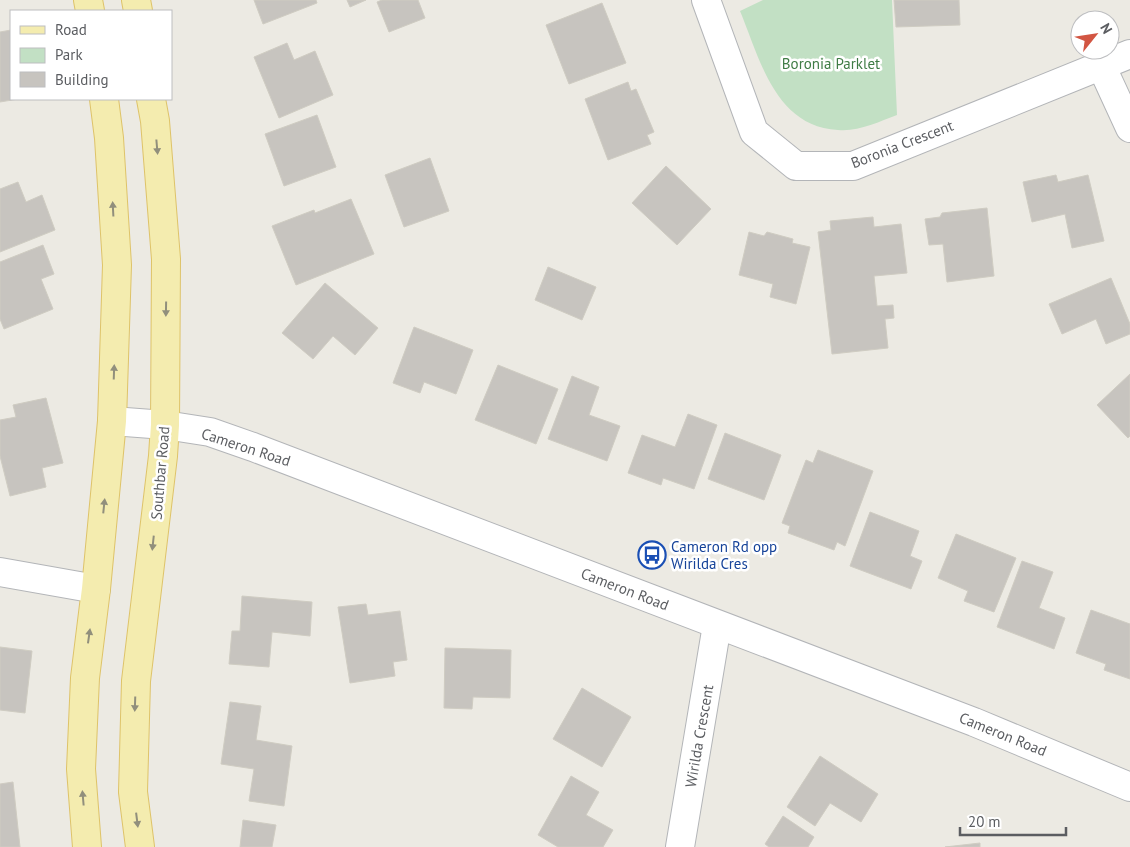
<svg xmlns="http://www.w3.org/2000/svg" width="1130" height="847" viewBox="0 0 1130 847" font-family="'PT Sans',sans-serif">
  <rect width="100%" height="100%" fill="#eceae3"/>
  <path fill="#c2e0c4" d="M 763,0 L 892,0 L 897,115 C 878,122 858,132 838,130 C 775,127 760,59 740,11 Z"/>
  <g fill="#c7c4bf" stroke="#cfccc2">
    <path d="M 254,0 L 316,0 L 317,3 L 263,24 Z"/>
    <path d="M 347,0 L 366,0 L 350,7 Z"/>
    <path d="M 382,0 L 418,0 L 425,18 L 389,32 L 377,2 Z"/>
    <path d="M 894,0 L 959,0 L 960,25 L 896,27 Z"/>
    <path d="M 602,3 L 626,63 L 569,84 L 546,25 Z"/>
    <path d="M 11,30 L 11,99 L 18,99 L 0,102 L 0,32 Z"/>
    <path d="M 287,43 L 294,60 L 315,51 L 333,95 L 279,118 L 254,57 Z"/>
    <path d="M 628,82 L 631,91 L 636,89 L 654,132 L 647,135 L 651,144 L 608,160 L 585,99 Z"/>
    <path d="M 317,115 L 336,167 L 284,186 L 265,134 Z"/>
    <path d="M 430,158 L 449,211 L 404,227 L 385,175 Z"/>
    <path d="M 666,166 L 711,209 L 677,245 L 632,203 Z"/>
    <path d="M 1056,175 L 1058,182 L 1088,175 L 1104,241 L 1072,248 L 1065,214 L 1032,222 L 1023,182 Z"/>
    <path d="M 18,182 L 26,202 L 42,195 L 55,230 L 0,252 L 0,189 Z"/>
    <path d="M 351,199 L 374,254 L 296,285 L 272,226 L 314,210 L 315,213 Z"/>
    <path d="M 987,208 L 994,276 L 947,282 L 943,244 L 929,245 L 925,219 L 940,217 L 942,213 Z"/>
    <path d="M 873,217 L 874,227 L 901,224 L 907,273 L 874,276 L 877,306 L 893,305 L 894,318 L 885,319 L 888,348 L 832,354 L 818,232 L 831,230 L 830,221 Z"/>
    <path d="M 749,232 L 764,236 L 767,232 L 793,239 L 792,243 L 810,247 L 796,304 L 770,297 L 773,284 L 739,275 Z"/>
    <path d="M 43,245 L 54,274 L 41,279 L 53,309 L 4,329 L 0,319 L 0,262 Z"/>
    <path d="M 548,267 L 596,287 L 582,320 L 535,300 Z"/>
    <path d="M 1111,278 L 1130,324 L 1130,334 L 1106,344 L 1096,319 L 1062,334 L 1049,304 Z"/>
    <path d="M 325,283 L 378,328 L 355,355 L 333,336 L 313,359 L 282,333 Z"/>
    <path d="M 414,327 L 473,350 L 456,394 L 424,382 L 420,393 L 393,383 Z"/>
    <path d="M 498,365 L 558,389 L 536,444 L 475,420 Z"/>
    <path d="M 1130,374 L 1130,436 L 1128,438 L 1097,405 Z"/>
    <path d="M 572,376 L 599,387 L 589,415 L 620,426 L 607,461 L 548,439 Z"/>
    <path d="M 46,398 L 63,463 L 42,468 L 46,487 L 10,496 L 0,456 L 0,420 L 16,417 L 13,405 Z"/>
    <path d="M 688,414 L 717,425 L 694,489 L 663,478 L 661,485 L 628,473 L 642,435 L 675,447 Z"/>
    <path d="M 725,433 L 781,455 L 764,500 L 708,479 Z"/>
    <path d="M 818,450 L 873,471 L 845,546 L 837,542 L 834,550 L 788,533 L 790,526 L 782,523 L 806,460 L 813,463 Z"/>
    <path d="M 870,512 L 919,531 L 910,556 L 922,561 L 911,589 L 850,566 Z"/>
    <path d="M 956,534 L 1016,558 L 994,612 L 964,601 L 968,591 L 938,578 Z"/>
    <path d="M 1022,561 L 1053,572 L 1039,608 L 1065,618 L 1054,649 L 997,627 Z"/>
    <path d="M 242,596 L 312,602 L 310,636 L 272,632 L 269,667 L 229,664 L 232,631 L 240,631 Z"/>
    <path d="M 366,604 L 368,615 L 400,611 L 407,660 L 393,662 L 395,676 L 350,683 L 338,607 Z"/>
    <path d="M 1091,610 L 1130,624 L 1130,679 L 1104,670 L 1106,664 L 1076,653 Z"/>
    <path d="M 0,647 L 32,651 L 25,713 L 0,710 Z"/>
    <path d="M 445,648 L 511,650 L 510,698 L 473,697 L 472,709 L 444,708 Z"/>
    <path d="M 582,688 L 631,717 L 602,767 L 553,739 Z"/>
    <path d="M 230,702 L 261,706 L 256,740 L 292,746 L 284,806 L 249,801 L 254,769 L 221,764 Z"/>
    <path d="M 820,756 L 878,794 L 861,822 L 830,803 L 815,826 L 787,807 Z"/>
    <path d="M 571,776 L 599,792 L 586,815 L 613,830 L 603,847 L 558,847 L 538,835 Z"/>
    <path d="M 13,782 L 20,847 L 0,847 L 0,784 Z"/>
    <path d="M 783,816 L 814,837 L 808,847 L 769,847 L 765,844 Z"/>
    <path d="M 243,820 L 276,825 L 272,847 L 240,847 Z"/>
    <path d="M 980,843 L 980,847 L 945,847 Z"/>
  </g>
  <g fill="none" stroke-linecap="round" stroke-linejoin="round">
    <g stroke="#b3b5b8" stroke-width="30">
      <g id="minor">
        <path d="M 706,0 L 754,132 L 796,166 L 853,166 L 1130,54"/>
        <path d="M 1101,65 L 1130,128"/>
        <path d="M 112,421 L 165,425 L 210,432 L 253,447 L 974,722 L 1130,787"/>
        <path d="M 0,572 L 96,589"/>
        <path d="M 680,847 L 717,625"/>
      </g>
    </g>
    <g stroke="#dec369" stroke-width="30">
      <g id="major">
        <path d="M 88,0 L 90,11"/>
        <path d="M 136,0 L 138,11"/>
        <path d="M 87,847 L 81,769 L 85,678 L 96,589 L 112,421 L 117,265 L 109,138 L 104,99"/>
        <path d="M 140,847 L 133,792 L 136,681 L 163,456 L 165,425 L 166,259 L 155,121 L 151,99"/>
      </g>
    </g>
    <use href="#minor" stroke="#fff" stroke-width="28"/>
    <use href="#major" stroke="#f4ecaf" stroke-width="28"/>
  </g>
  <defs><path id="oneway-solid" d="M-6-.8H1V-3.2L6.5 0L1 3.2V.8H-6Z" transform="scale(1.25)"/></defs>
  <g fill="#918f7c">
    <use href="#oneway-solid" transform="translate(157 147) rotate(85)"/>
    <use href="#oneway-solid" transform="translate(113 209) rotate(-93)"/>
    <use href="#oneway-solid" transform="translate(166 309) rotate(91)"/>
    <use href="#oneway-solid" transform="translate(114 372) rotate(-88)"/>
    <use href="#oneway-solid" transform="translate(104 506) rotate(-84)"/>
    <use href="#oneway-solid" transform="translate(153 543) rotate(96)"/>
    <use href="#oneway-solid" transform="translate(89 636) rotate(-82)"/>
    <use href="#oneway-solid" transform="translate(135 704) rotate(92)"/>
    <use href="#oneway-solid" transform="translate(83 798) rotate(-95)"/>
    <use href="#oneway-solid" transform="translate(137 820) rotate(83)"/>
  </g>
  <defs>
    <g id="bus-ring" transform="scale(1.4375)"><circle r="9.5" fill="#fff" stroke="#1a4fb4" stroke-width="1.5"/><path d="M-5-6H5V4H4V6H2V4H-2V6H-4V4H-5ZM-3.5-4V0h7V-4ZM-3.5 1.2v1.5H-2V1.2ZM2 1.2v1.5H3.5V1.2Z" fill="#1a4fb4"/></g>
  </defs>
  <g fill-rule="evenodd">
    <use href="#bus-ring" x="652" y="555"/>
  </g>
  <g text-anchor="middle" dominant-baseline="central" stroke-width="5" stroke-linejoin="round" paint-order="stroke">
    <g font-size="15" fill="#3f7c45" stroke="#fff">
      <text x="831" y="63">Boronia Parklet</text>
    </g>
    <g font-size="15" fill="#5b5d61" stroke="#fff">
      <text transform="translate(902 144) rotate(-21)">Boronia Crescent</text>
      <text transform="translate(246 447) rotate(18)">Cameron Road</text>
      <text transform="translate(160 473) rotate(-85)">Southbar Road</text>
      <text transform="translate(625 589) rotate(21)">Cameron Road</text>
      <text transform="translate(1003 734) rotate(22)">Cameron Road</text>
      <text transform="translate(699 736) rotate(-80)">Wirilda Crescent</text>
    </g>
    <g font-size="15" fill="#164399" stroke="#fff" text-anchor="start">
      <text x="671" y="546">Cameron Rd opp<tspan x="671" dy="17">Wirilda Cres</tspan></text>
    </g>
  </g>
  <rect x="10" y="10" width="162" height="90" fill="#ffffff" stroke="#bdbec0"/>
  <rect x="20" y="26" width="25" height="8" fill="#f4ecaf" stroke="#bdbec0"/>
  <text x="55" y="35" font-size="15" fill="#5b5d61">Road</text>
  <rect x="20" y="48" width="25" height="15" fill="#c2e0c4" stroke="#bdbec0"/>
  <text x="55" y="60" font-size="15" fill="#5b5d61">Park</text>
  <rect x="20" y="72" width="25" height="15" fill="#c7c4bf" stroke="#bdbec0"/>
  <text x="55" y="85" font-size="15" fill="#5b5d61">Building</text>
  <g transform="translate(1095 35) rotate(60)"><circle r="24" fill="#ffffff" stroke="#bdbec0"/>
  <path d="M0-4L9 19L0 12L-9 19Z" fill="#d25542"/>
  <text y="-8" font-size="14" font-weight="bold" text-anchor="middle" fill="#5b5d61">N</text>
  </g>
  <path d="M960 827v8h106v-8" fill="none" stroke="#5b5d61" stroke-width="2.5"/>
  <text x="968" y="827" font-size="15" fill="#5b5d61" stroke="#ffffff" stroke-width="4" paint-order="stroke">20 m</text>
</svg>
